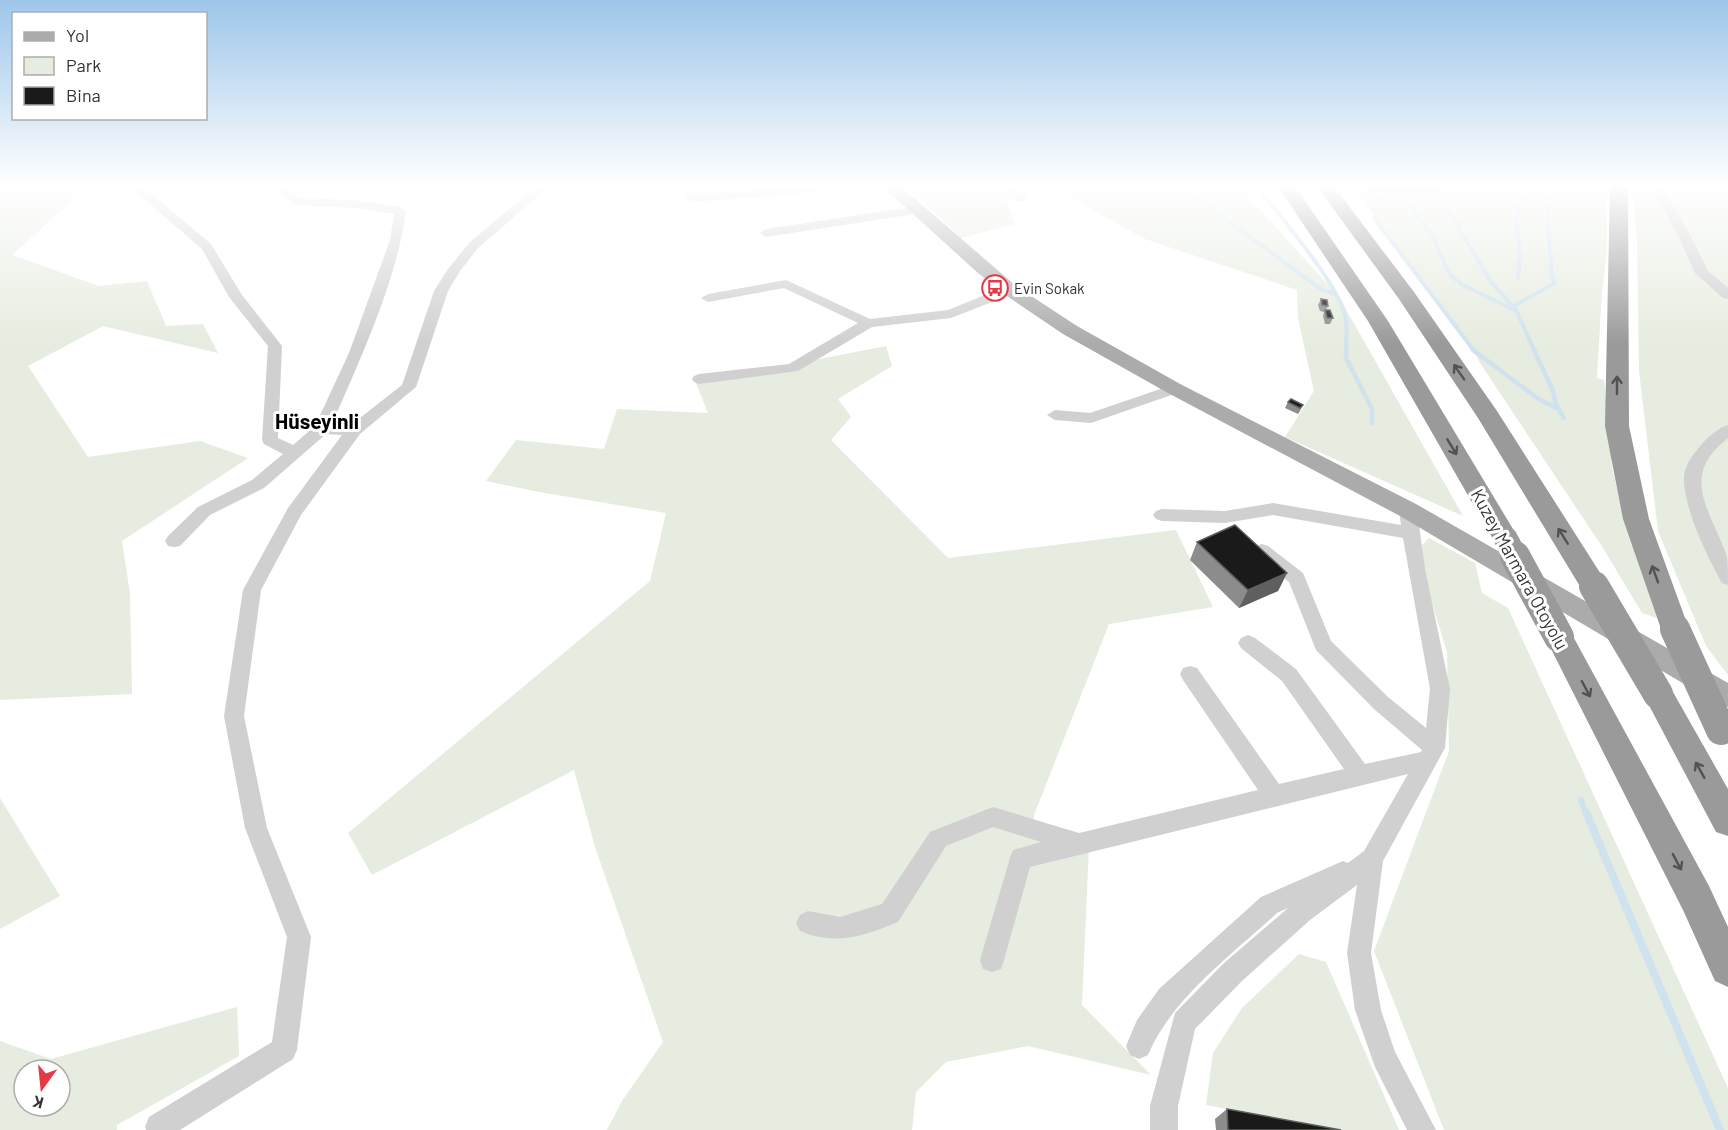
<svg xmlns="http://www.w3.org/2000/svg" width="1728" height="1130" viewBox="0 0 1728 1130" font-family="Barlow,sans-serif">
  <rect width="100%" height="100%" fill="#fff"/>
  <g fill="#e6ecdf" fill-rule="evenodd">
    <path d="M 0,185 L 102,185 L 84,190 L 12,255 L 99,286 L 147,281 L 166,326 L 203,324 L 218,353 L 103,326 L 28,366 L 88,457 L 200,441 L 248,458 L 122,541 L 130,594 L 132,694 L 0,700 Z"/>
    <path d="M 906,185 L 1238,185 L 1339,297 L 1463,516 L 1285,437 L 1314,391 L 1298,318 L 1297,290 L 1145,239 L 1051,187 L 1006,201 L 1015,224 L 961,238 Z"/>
    <path d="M 1502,185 L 1607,185 L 1607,250 L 1602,291 L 1597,378 L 1604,380 L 1612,467 L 1624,520 L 1657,618 L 1642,613 L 1603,548 L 1480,363 L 1473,348 L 1356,192 C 1406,194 1453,195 1502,185 Z"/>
    <path d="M 1632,185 L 1728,185 L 1728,675 L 1706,646 L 1658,531 L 1639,371 L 1637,240 Z"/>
    <path d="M 886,346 L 892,366 L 838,399 L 851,417 L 831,440 L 948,558 L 1176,530 L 1213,607 L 1109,624 L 1034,815 L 1035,834 L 1089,846 L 1082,1005 L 1151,1075 L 1028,1046 L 946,1062 L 916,1092 L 912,1130 L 607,1130 L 622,1101 L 663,1042 L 595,847 L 574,770 L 372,875 L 348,833 L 650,581 L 666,513 L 539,492 L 486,481 L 516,440 L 604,449 L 617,409 L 708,413 L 696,383 Z"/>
    <path d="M 1429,538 L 1475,563 L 1482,593 L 1508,608 L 1728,1088 L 1728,1130 L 1444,1130 L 1374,951 L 1449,751 L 1447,652 L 1416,551 Z"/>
    <path d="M 0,798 L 60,896 L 0,929 Z"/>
    <path d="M 1299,954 L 1326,962 L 1399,1130 L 1338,1130 L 1206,1105 L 1213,1053 L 1242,1008 Z"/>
    <path d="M 237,1007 L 239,1056 L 117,1125 L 117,1130 L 0,1130 L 0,1041 L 51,1059 ZM 24,1070 L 60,1070 L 60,1106 L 24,1106 Z"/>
  </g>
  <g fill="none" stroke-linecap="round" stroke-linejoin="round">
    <g stroke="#cfe2ee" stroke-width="4">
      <path d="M 1179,185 L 1322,290 L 1336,294"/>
      <path d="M 1256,185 C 1280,217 1335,279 1345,315 C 1348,326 1346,340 1346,352"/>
      <path d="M 1397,193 L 1445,192 L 1496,185"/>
      <path d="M 1412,209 L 1432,235 L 1450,275 L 1461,284 L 1512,309"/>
      <path d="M 1448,210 L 1491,282 L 1516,310 L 1535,352"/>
      <path d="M 1374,218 L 1475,352"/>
      <path d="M 1518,278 L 1520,257 L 1516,220 L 1519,205 L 1526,197 L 1552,185"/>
      <path d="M 1512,307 L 1555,283 L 1552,276 L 1546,198"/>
    </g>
    <g stroke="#cfe2ee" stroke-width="4.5">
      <path d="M 1346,350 L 1346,358 L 1372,409 L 1372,423"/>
      <path d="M 1473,350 L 1537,398 L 1558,409"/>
      <path d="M 1534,350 L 1553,391 L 1556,405 L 1564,418"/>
    </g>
    <path stroke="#cfe2ee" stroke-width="6" d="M 1581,800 L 1586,814"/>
    <path stroke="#cfe2ee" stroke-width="8" d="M 1586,812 L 1720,1130"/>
    <g fill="#d0d0d0" fill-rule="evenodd">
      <path d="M 128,185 L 141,185 L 211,244 L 242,295 L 282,346 L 278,438 L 293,445 L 315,426 L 349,353 L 390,240 L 394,214 L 357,208 L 297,205 L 277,193 L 275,185 L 287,185 L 287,190 L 300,198 L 357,200 L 400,207 L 406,211 C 397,280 360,360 332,424 L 351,425 L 402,385 L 434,291 L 448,269 L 470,242 L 538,185 L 551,185 L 478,248 L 460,271 L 448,291 L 416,387 L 360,434 L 301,515 L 261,590 L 244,716 L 267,828 L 311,937 L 297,1050 L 293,1059 L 180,1130 L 146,1130 L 145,1127 L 149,1117 L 272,1042 L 287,937 L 245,828 L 224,716 L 243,590 L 288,508 L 342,435 L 326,434 L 264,488 L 210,515 L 180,546 L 174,547 L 168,546 L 165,541 L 168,536 L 198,507 L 252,480 L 283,454 L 264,444 L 262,440 L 268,346 L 229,297 L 202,249 Z"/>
      <path d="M 816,185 L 874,185 L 868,188 L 691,202 L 685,198 L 691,194 Z"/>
      <path d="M 992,185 L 1007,185 L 1027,198 L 1025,201 L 1017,201 Z"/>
      <path d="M 1649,185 L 1661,185 L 1687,229 L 1708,271 L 1728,288 L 1728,299 L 1723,298 L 1695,273 L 1675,229 Z"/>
      <path d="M 918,206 L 924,210 L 922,213 L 766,237 L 760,233 L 766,229 Z"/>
      <path d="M 786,280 L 870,319 L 948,310 L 1005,287 L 1015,287 L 1017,290 L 1015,293 L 951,318 L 872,327 L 798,371 L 699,384 L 694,382 L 692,379 L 694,376 L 699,374 L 789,364 L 858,323 L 784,288 L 708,302 L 701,298 L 708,294 Z"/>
      <path d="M 1175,384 L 1183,389 L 1180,392 L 1091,423 L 1055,420 L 1047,415 L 1055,410 L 1090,413 Z"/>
      <path d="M 1728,425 L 1728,438 C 1678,477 1711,510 1727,557 C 1728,565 1728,576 1728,585 L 1722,583 C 1707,556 1683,507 1684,477 C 1685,464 1694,453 1702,444 C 1709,436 1718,428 1728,425 Z"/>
      <path d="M 1273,503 L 1401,525 L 1399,510 L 1402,506 L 1414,506 L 1417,510 L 1425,569 L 1450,689 L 1445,748 L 1383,861 L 1371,953 L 1381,1010 L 1395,1052 L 1436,1130 L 1407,1130 L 1375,1067 L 1355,1010 L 1347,953 L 1357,885 L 1310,920 L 1242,981 L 1195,1029 L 1178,1106 L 1178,1130 L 1150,1130 L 1150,1106 L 1175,1013 L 1224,963 L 1288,908 L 1277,913 C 1233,954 1171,999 1148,1055 L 1139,1059 L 1130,1055 L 1126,1046 L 1137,1020 L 1159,989 L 1261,897 L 1343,861 L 1348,863 L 1364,851 L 1408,774 L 1030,867 L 1004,960 L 1001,969 L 992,972 L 983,969 L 980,960 L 1010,858 L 1013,850 L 1041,842 L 993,827 L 946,846 L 898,922 C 864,936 836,946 800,931 L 796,923 L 800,915 L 808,911 L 840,917 L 882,904 L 930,832 L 993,807 L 1079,833 L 1258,790 L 1183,680 L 1180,674 L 1183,668 L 1190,666 L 1197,668 L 1279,784 L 1344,769 L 1282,681 L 1241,648 L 1238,643 L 1241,638 L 1248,635 L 1255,638 L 1296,669 L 1365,764 L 1421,752 L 1422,750 L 1374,709 L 1316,650 L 1289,582 L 1256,556 L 1253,551 L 1256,546 L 1262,544 L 1268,546 L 1303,573 L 1331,641 L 1388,697 L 1426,728 L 1430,689 L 1403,538 L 1273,515 L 1225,523 L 1162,521 L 1156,519 L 1153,515 L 1156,511 L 1162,509 L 1225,511 Z"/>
    </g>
    <path fill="#ababab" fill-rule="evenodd" d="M 881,185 L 899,185 L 1016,286 L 1077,326 L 1182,385 L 1416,504 L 1728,683 L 1728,707 L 1718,704 L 1400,516 L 1168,393 L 1063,334 L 1004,294 L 978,273 Z"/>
    <g fill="#9a9a9a" fill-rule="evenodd">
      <path d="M 1277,185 L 1294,185 L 1388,321 L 1519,539 L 1515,546 L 1506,549 L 1497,546 L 1368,321 Z"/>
      <path d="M 1316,185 L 1333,185 L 1414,292 L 1497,411 L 1604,579 L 1608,586 L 1604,593 L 1594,596 L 1584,593 L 1478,418 L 1399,299 Z"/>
      <path d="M 1352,185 L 1451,185 C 1444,195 1360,195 1352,185 Z"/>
      <path d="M 1610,185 L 1628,185 L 1629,426 L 1649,519 L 1689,629 L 1685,637 L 1675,640 L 1665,637 L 1661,629 L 1623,519 L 1605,426 Z"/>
      <path d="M 1559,626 L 1569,629 L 1709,886 L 1728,927 L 1728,987 L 1715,981 L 1683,910 L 1545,637 L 1549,629 Z"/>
      <path d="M 1658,681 L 1669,685 L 1728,789 L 1728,836 L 1716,832 L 1643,694 L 1647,685 Z"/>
    </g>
    <path stroke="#9a9a9a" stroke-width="24" d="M 1506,539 L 1516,558"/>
    <g stroke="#9a9a9a" stroke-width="30">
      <path d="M 1515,556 L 1559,637"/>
      <path d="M 1594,586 L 1658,694"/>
      <path d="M 1675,629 L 1721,730"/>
    </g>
  </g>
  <g fill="#8c8c8c">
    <path d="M 1321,299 L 1328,306 L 1326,310 L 1333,318 L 1330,324 L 1325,324 L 1323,316 L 1324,312 L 1320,311 L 1318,305 Z"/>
    <path d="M 1288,402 L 1303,405 L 1300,411 L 1298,414 L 1285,408 Z"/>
    <path d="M 1197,542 L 1287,573 L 1278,591 L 1239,608 L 1190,560 Z"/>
    <path d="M 1227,1109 L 1341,1130 L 1216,1130 L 1215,1119 Z"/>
  </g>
  <path fill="#5f5f5f" d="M 1287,573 L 1278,591 L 1239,608 L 1248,590 Z"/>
  <g fill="#1a1a1a" stroke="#5f5f5f" stroke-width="1.5">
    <path d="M 1321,299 L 1327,300 L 1328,306 L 1322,305 Z"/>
    <path d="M 1325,310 L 1330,310 L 1333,318 L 1327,318 Z"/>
    <path d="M 1291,399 L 1303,405 L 1300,408 L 1288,402 Z"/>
    <path d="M 1235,525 L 1287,573 L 1248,590 L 1197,542 Z"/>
    <path d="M 1227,1109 L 1341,1130 L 1228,1130 Z"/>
  </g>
  <defs><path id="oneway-shaft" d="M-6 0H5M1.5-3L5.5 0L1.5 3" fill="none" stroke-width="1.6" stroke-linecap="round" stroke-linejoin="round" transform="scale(1.5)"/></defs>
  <g stroke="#525252">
    <use href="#oneway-shaft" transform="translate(1459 372) rotate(-125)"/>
    <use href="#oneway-shaft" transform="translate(1617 385) rotate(-90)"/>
    <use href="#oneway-shaft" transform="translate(1452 447) rotate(59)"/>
    <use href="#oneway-shaft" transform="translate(1563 536) rotate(-122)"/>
    <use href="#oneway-shaft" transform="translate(1655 574) rotate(-110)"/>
    <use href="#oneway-shaft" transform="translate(1586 689) rotate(62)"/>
    <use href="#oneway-shaft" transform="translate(1700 770) rotate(-119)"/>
    <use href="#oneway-shaft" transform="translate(1677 862) rotate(62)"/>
  </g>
  <linearGradient id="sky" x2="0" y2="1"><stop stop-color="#9ec6ea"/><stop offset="0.54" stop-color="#fff"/><stop offset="1" stop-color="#fff" stop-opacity="0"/></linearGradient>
  <rect width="1728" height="344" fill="url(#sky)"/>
  <defs>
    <g id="bus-ring" transform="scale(1.35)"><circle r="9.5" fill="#fff" stroke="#e63946" stroke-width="1.5"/><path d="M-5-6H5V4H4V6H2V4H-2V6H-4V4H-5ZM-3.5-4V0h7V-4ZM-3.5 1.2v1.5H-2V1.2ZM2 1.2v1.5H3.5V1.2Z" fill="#e63946"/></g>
  </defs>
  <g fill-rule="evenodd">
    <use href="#bus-ring" x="995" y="288"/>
  </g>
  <g text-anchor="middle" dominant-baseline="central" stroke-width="6" stroke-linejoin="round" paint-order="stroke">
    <g font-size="15" fill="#333" stroke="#fff" text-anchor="start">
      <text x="1014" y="288">Evin Sokak</text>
    </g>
    <g font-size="18" fill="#333" stroke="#fff">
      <text transform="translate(1520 569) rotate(61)">Kuzey Marmara Otoyolu</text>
    </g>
    <g font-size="21" font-weight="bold" fill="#000" stroke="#fff">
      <text x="317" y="420">Hüseyinli</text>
    </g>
  </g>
  <rect x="12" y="12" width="195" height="108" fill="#ffffff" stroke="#adadad" stroke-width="1.5"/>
  <rect x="24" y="32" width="30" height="9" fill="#ababab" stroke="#adadad" stroke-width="1.5"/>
  <text x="66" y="42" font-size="18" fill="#333333">Yol</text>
  <rect x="24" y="57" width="30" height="18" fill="#e6ecdf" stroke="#adadad" stroke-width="1.5"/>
  <text x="66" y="72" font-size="18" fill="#333333">Park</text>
  <rect x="24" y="87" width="30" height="18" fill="#1a1a1a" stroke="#adadad" stroke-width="1.5"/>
  <text x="66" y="102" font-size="18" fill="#333333">Bina</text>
  <g transform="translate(42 1088) rotate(195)"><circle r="28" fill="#ffffff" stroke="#adadad" stroke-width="1.5"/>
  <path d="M0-4.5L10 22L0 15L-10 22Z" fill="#e63946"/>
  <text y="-9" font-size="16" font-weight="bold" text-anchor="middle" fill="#333333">K</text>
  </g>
</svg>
